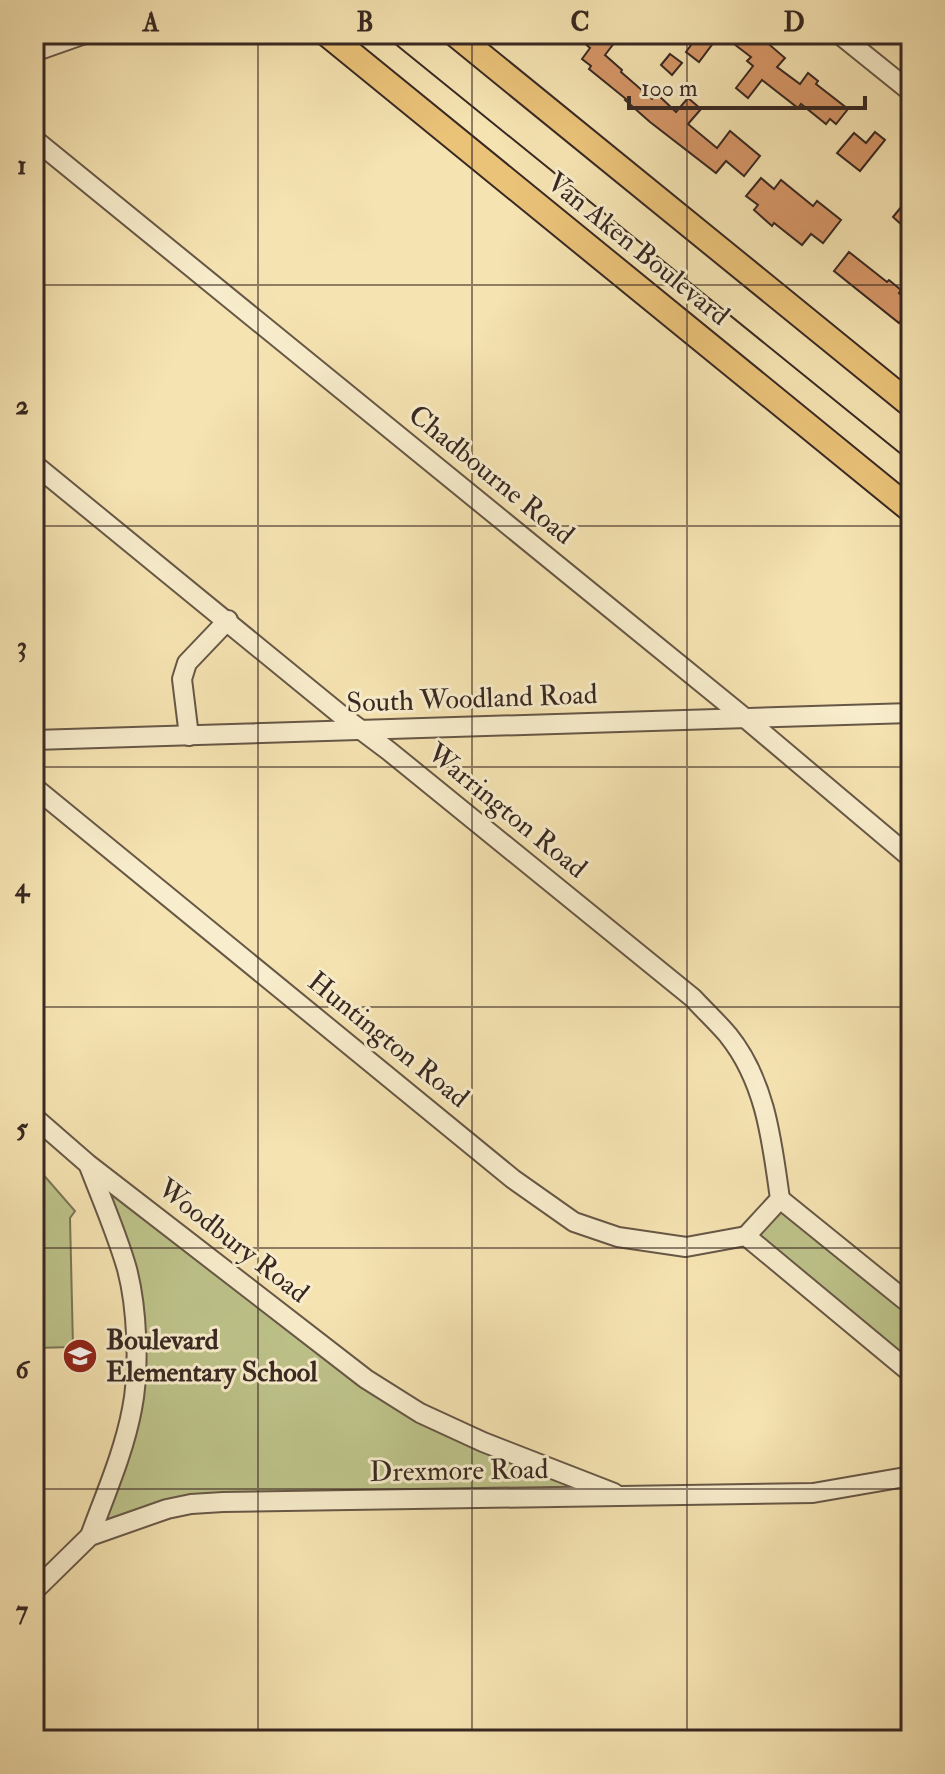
<svg xmlns="http://www.w3.org/2000/svg" width="945" height="1774" viewBox="0 0 945 1774" font-family="'IM FELL Double Pica',serif">
  <rect width="100%" height="100%" fill="#f5e3b1"/>
  <filter id="stains"><feTurbulence type="fractalNoise" baseFrequency=".0025" numOctaves="4"/><feColorMatrix values="0 0 0 0 .2 0 0 0 0 .09 0 0 0 0 .02 0 0 0 .5 -.17"/></filter>
  <radialGradient id="worn" r=".72"><stop offset=".6" stop-color="#630" stop-opacity="0"/><stop offset="1" stop-color="#630" stop-opacity=".3"/></radialGradient>
  <g fill="#bdc38a" stroke="#7a7656" stroke-width="2">
    <path d="M 34,1164 L 75,1211 L 70,1218 L 73,1347 L 34,1348 Z"/>
    <path d="M 88,1164 L 366,1379 L 624,1497 L 223,1502 L 90,1536 L 114,1471 L 135,1329 Z"/>
    <path d="M 780,1199 L 911,1305 L 911,1373 L 746,1237 Z"/>
  </g>
  <g fill="#d79768" stroke="#382822" stroke-width="2">
    <path d="M 574,34 L 621,34 L 605,55 L 622,70 L 621,72 L 652,99 L 657,94 L 676,112 L 688,98 L 701,109 L 688,124 L 717,148 L 730,131 L 760,156 L 744,176 L 726,161 L 716,173 L 650,122 L 625,100 L 626,99 L 589,69 L 591,66 L 582,59 L 590,48 Z"/>
    <path d="M 699,34 L 720,34 L 699,62 L 686,52 Z"/>
    <path d="M 721,34 L 757,34 L 785,58 L 777,67 L 800,84 L 808,73 L 818,81 L 816,84 L 848,109 L 836,124 L 830,119 L 826,124 L 801,104 L 798,108 L 762,80 L 748,98 L 736,88 L 753,66 L 747,61 L 751,57 Z"/>
    <path d="M 670,54 L 682,63 L 672,75 L 661,65 Z"/>
    <path d="M 875,132 L 885,140 L 860,171 L 837,153 L 854,133 L 866,143 Z"/>
    <path d="M 761,178 L 774,189 L 781,180 L 813,206 L 817,201 L 841,220 L 823,243 L 811,234 L 802,245 L 774,223 L 772,226 L 754,210 L 758,205 L 746,196 Z"/>
    <path d="M 902,206 L 911,213 L 911,218 L 904,227 L 893,217 Z"/>
    <path d="M 849,252 L 887,282 L 889,280 L 901,290 L 899,293 L 911,303 L 911,308 L 899,323 L 834,271 Z"/>
  </g>
  <g fill="none" stroke-linecap="round" stroke-linejoin="round">
    <g stroke="#675746" stroke-width="22">
      <g id="minor">
        <path d="M 839,34 L 911,92"/>
        <path d="M 34,52 L 85,34"/>
        <path d="M 34,139 L 745,718 L 911,858"/>
        <path d="M 34,464 L 341,715 L 389,751 L 693,998 C 704,1010 717,1022 728,1035 C 766,1082 772,1142 780,1199 L 746,1236"/>
        <path d="M 189,736 L 182,679 L 187,663 L 228,620"/>
        <path d="M 34,740 L 911,713"/>
        <path d="M 34,787 L 513,1179 L 574,1222 L 618,1237 L 686,1247 L 746,1236"/>
        <path d="M 34,1117 L 88,1164 L 366,1379 L 420,1413 L 483,1442 L 614,1493"/>
        <path d="M 89,1166 C 102,1200 117,1234 127,1269 C 137,1307 140,1369 132,1409 C 124,1452 105,1495 90,1536"/>
        <path d="M 780,1199 L 911,1305"/>
        <path d="M 746,1236 L 911,1373"/>
        <path d="M 34,1591 L 90,1536 L 167,1509 L 191,1504 L 223,1502 L 813,1493 L 911,1476"/>
      </g>
    </g>
    <g stroke="#382822" stroke-width="28">
      <g id="major">
        <path d="M 327,34 L 911,510"/>
        <path d="M 455,34 L 911,405"/>
      </g>
    </g>
    <use href="#minor" stroke="#f8edcc" stroke-width="18"/>
    <use href="#major" stroke="#eac278" stroke-width="24"/>
    <path stroke="#382822" stroke-width="2" d="M 383,34 L 911,462"/>
  </g>
  <path fill="none" stroke="#382822" stroke-width="2" stroke-opacity="0.55" d="M 258,34 L 258,1740M 472,34 L 472,1740M 687,34 L 687,1740M 34,285 L 911,285M 34,526 L 911,526M 34,767 L 911,767M 34,1007 L 911,1007M 34,1248 L 911,1248M 34,1489 L 911,1489"/>
  <defs>
    <g id="school-disc" transform="scale(1.8)"><circle r="9.5" fill="#8f2418" stroke="#f8edcc"/><path d="M0-5L7-2L0 1L-7-2ZM-4 1L0 2.5L4 1V4Q0 6-4 4Z" fill="#fff"/></g>
  </defs>
  <g fill-rule="evenodd">
    <use href="#school-disc" x="80" y="1356"/>
  </g>
  <g text-anchor="middle" dominant-baseline="central" stroke-width="6" stroke-linejoin="round" paint-order="stroke">
    <g font-size="28" fill="#382822" stroke="#f8edcc">
      <text transform="translate(638 249) rotate(39)">Van Aken Boulevard</text>
      <text transform="translate(491 475) rotate(39)">Chadbourne Road</text>
      <text transform="translate(472 699) rotate(-2)">South Woodland Road</text>
      <text transform="translate(507 811) rotate(39)">Warrington Road</text>
      <text transform="translate(388 1040) rotate(39)">Huntington Road</text>
      <text transform="translate(233 1241) rotate(38)">Woodbury Road</text>
      <text transform="translate(459 1471) rotate(-1)">Drexmore Road</text>
    </g>
    <g font-size="28" font-weight="bold" fill="#382822" stroke="#f8edcc" text-anchor="start">
      <text x="106" y="1340">Boulevard<tspan x="106" dy="32">Elementary School</tspan></text>
    </g>
  </g>
  <rect width="945" height="1774" fill="none" stroke="#f5e3b1" stroke-width="88"/>
  <path d="M629 96v12h236v-12" fill="none" stroke="#382822" stroke-width="4"/>
  <text x="641" y="96" font-size="24" fill="#382822" stroke="#f8edcc" stroke-width="6" paint-order="stroke">100 m</text>
  <rect x="44" y="44" width="857" height="1686" fill="none" stroke="#382822" stroke-width="3"/>
  <g font-size="26" text-anchor="middle" font-weight="bold" fill="#382822">
    <text x="151" y="31">A</text>
    <text x="365" y="31">B</text>
    <text x="580" y="31">C</text>
    <text x="794" y="31">D</text>
    <text x="22" y="174">1</text>
    <text x="22" y="414">2</text>
    <text x="22" y="655">3</text>
    <text x="22" y="896">4</text>
    <text x="22" y="1137">5</text>
    <text x="22" y="1378">6</text>
    <text x="22" y="1619">7</text>
  </g>
  <rect width="100%" height="100%" filter="url(#stains)"/>
  <rect width="100%" height="100%" fill="url(#worn)"/>
</svg>
